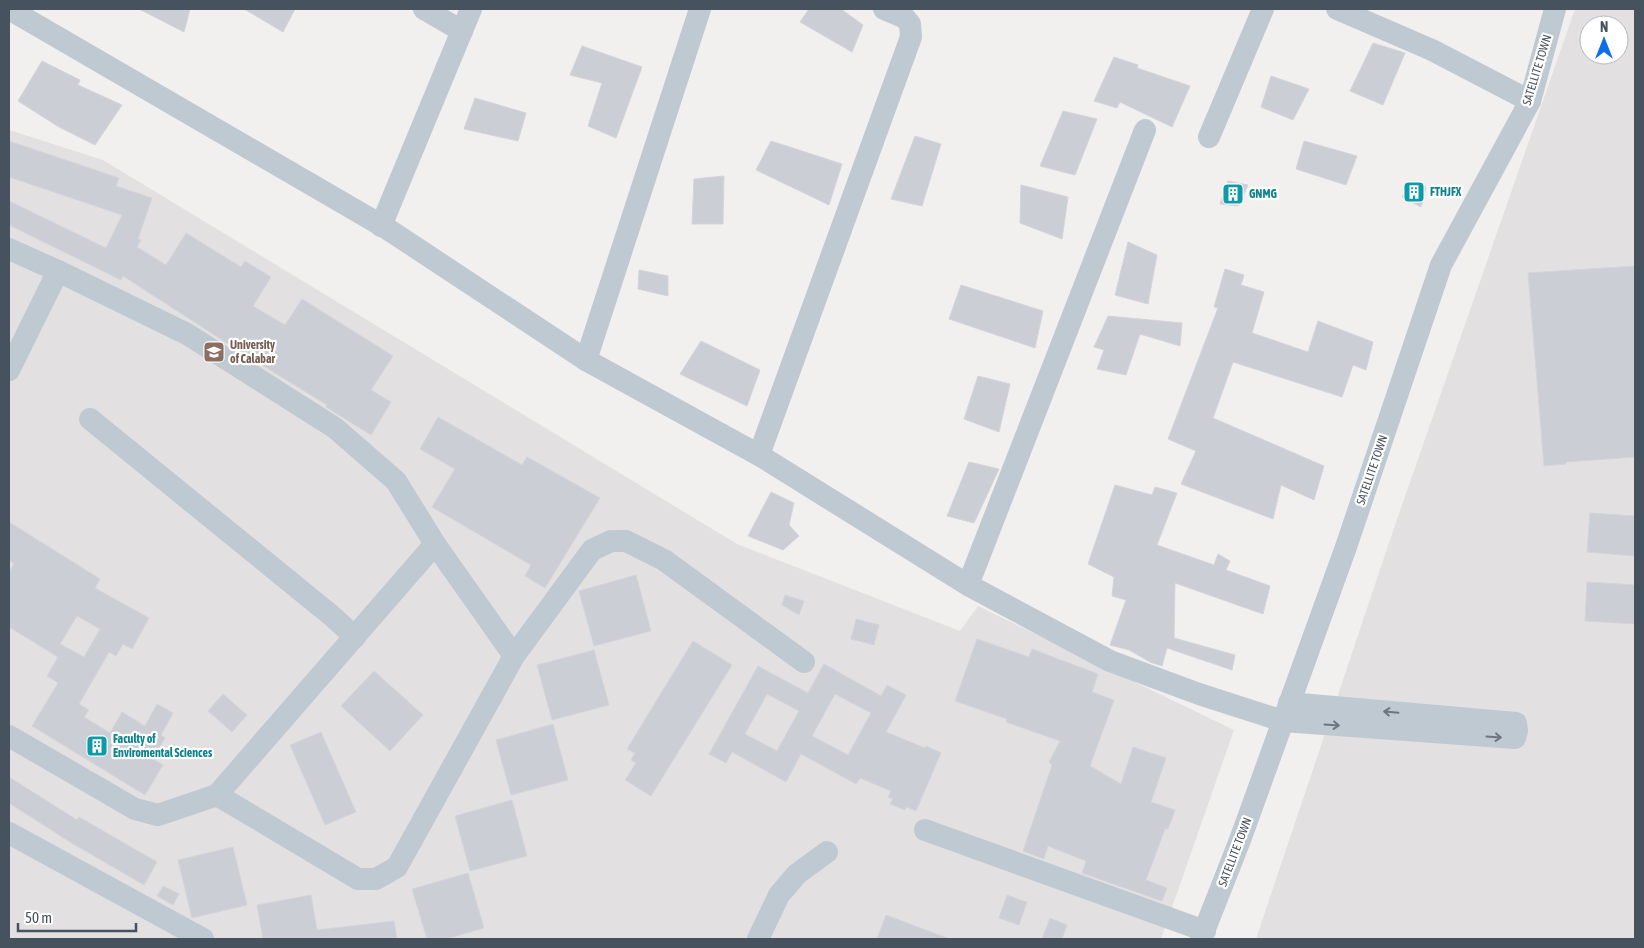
<svg xmlns="http://www.w3.org/2000/svg" width="1644" height="948" viewBox="0 0 1644 948" font-family="'Asap Condensed',sans-serif">
  <rect width="100%" height="100%" fill="#f2efef"/>
  <g fill="#e3e0e1" fill-rule="evenodd">
    <path d="M 1575,9 L 1635,9 L 1635,939 L 1256,939 L 1394,528 ZM 1589,25 L 1619,25 L 1619,55 L 1589,55 Z"/>
    <path d="M 9,130 L 103,160 L 737,544 L 960,631 L 978,606 L 1234,730 L 1161,939 L 9,939 Z"/>
  </g>
  <g fill="#cbced4" stroke="#d3d5db" fill-rule="evenodd">
    <path d="M 139,9 L 190,9 L 184,32 Z"/>
    <path d="M 244,9 L 295,9 L 283,32 Z"/>
    <path d="M 809,9 L 841,9 L 863,25 L 852,52 L 800,22 Z"/>
    <path d="M 1373,43 L 1405,53 L 1383,105 L 1350,91 Z"/>
    <path d="M 582,46 L 642,67 L 616,138 L 588,126 L 602,83 L 570,75 Z"/>
    <path d="M 1114,57 L 1138,65 L 1137,68 L 1190,86 L 1172,127 L 1120,102 L 1117,108 L 1094,101 Z"/>
    <path d="M 42,61 L 80,80 L 78,85 L 122,105 L 95,145 L 59,127 L 18,101 Z"/>
    <path d="M 1271,76 L 1309,89 L 1293,120 L 1261,107 Z"/>
    <path d="M 475,98 L 526,113 L 518,141 L 464,129 Z"/>
    <path d="M 1063,111 L 1097,119 L 1075,175 L 1040,166 Z"/>
    <path d="M 915,136 L 941,144 L 922,206 L 891,199 Z"/>
    <path d="M 9,141 L 119,178 L 116,186 L 152,198 L 138,239 L 141,240 L 137,247 L 166,265 L 186,233 L 241,267 L 245,261 L 271,277 L 253,306 L 285,325 L 302,299 L 393,356 L 371,390 L 391,402 L 371,435 L 326,407 L 327,405 L 247,356 L 123,276 L 121,280 L 9,225 L 9,201 L 106,248 L 122,215 L 9,177 Z"/>
    <path d="M 771,141 L 842,164 L 829,205 L 756,170 Z"/>
    <path d="M 1304,141 L 1357,156 L 1346,185 L 1296,169 Z"/>
    <path d="M 724,176 L 723,224 L 692,224 L 694,179 Z"/>
    <path d="M 1228,181 L 1248,185 L 1238,206 L 1220,204 Z"/>
    <path d="M 1410,183 L 1426,187 L 1421,207 L 1402,197 Z"/>
    <path d="M 1021,185 L 1068,197 L 1062,239 L 1020,223 Z"/>
    <path d="M 1128,242 L 1157,255 L 1148,304 L 1115,295 Z"/>
    <path d="M 1635,266 L 1635,457 L 1566,462 L 1566,464 L 1544,466 L 1528,273 Z"/>
    <path d="M 1225,269 L 1244,275 L 1241,285 L 1264,292 L 1252,333 L 1308,352 L 1318,321 L 1373,342 L 1366,370 L 1353,365 L 1342,397 L 1233,362 L 1213,418 L 1324,466 L 1314,500 L 1281,485 L 1273,519 L 1181,484 L 1196,451 L 1168,439 L 1218,308 L 1214,307 Z"/>
    <path d="M 639,270 L 668,276 L 668,296 L 638,289 Z"/>
    <path d="M 961,285 L 1043,311 L 1035,348 L 949,319 Z"/>
    <path d="M 1108,316 L 1182,323 L 1180,346 L 1140,334 L 1126,375 L 1097,369 L 1104,350 L 1094,347 Z"/>
    <path d="M 701,341 L 760,370 L 747,406 L 680,374 Z"/>
    <path d="M 978,376 L 1010,384 L 999,432 L 964,419 Z"/>
    <path d="M 438,417 L 522,465 L 527,457 L 600,498 L 545,588 L 525,576 L 531,565 L 432,507 L 455,469 L 420,449 Z"/>
    <path d="M 969,462 L 999,469 L 974,523 L 947,516 Z"/>
    <path d="M 1115,485 L 1152,495 L 1155,487 L 1177,493 L 1157,545 L 1214,565 L 1218,554 L 1230,561 L 1226,570 L 1270,586 L 1263,614 L 1175,583 L 1174,638 L 1235,655 L 1232,670 L 1167,648 L 1162,666 L 1150,662 L 1129,650 L 1110,645 L 1126,600 L 1112,596 L 1114,577 L 1088,564 Z"/>
    <path d="M 771,492 L 794,503 L 789,525 L 799,536 L 783,550 L 748,536 Z"/>
    <path d="M 1590,513 L 1635,516 L 1635,556 L 1587,552 Z"/>
    <path d="M 9,522 L 100,579 L 95,588 L 149,618 L 132,649 L 123,644 L 116,656 L 109,652 L 79,704 L 89,710 L 84,717 L 110,733 L 122,712 L 145,726 L 157,704 L 173,713 L 161,735 L 165,738 L 153,759 L 163,765 L 145,795 L 32,726 L 58,683 L 47,676 L 58,657 L 9,627 L 9,572 L 14,564 L 9,560 ZM 77,616 L 100,629 L 84,657 L 60,644 Z"/>
    <path d="M 636,575 L 651,631 L 594,646 L 579,591 Z"/>
    <path d="M 1587,582 L 1635,585 L 1635,624 L 1585,621 Z"/>
    <path d="M 785,595 L 804,601 L 799,615 L 782,605 Z"/>
    <path d="M 856,619 L 879,625 L 874,645 L 851,639 Z"/>
    <path d="M 977,639 L 1029,657 L 1032,649 L 1098,674 L 1092,692 L 1114,700 L 1090,766 L 1121,784 L 1133,747 L 1166,758 L 1151,802 L 1175,810 L 1168,829 L 1165,829 L 1146,880 L 1167,888 L 1162,901 L 1082,873 L 1086,861 L 1048,846 L 1044,859 L 1023,851 L 1052,765 L 1049,762 L 1060,741 L 1006,722 L 1007,719 L 955,701 Z"/>
    <path d="M 693,641 L 732,665 L 651,796 L 625,780 L 636,763 L 631,760 L 635,753 L 627,749 Z"/>
    <path d="M 594,650 L 609,705 L 552,720 L 537,665 Z"/>
    <path d="M 824,664 L 881,696 L 887,685 L 906,695 L 886,732 L 925,748 L 926,746 L 941,753 L 916,811 L 906,807 L 905,810 L 890,804 L 893,799 L 888,797 L 891,791 L 860,778 L 856,784 L 801,754 L 786,782 L 732,752 L 726,763 L 709,754 L 758,666 L 808,693 ZM 767,694 L 799,711 L 777,751 L 745,734 ZM 835,694 L 871,713 L 848,755 L 812,736 Z"/>
    <path d="M 374,671 L 423,715 L 390,751 L 341,706 Z"/>
    <path d="M 223,694 L 247,715 L 232,732 L 208,711 Z"/>
    <path d="M 553,724 L 568,780 L 511,795 L 496,740 Z"/>
    <path d="M 321,732 L 356,812 L 325,825 L 290,745 Z"/>
    <path d="M 9,777 L 77,820 L 79,817 L 157,862 L 144,885 L 70,842 L 9,803 Z"/>
    <path d="M 512,800 L 527,856 L 470,871 L 455,816 Z"/>
    <path d="M 233,847 L 247,905 L 192,918 L 178,860 Z"/>
    <path d="M 468,873 L 484,928 L 446,939 L 427,939 L 412,889 Z"/>
    <path d="M 163,886 L 179,894 L 173,905 L 157,896 Z"/>
    <path d="M 311,895 L 317,930 L 394,921 L 397,939 L 263,939 L 257,905 Z"/>
    <path d="M 1007,895 L 1027,902 L 1019,925 L 999,918 Z"/>
    <path d="M 886,915 L 947,938 L 947,939 L 877,939 Z"/>
    <path d="M 1050,918 L 1067,925 L 1062,939 L 1042,939 Z"/>
  </g>
  <g fill="none" stroke-linecap="round" stroke-linejoin="round">
    <g stroke="#bfc9d2" stroke-width="22">
      <path d="M 9,9 L 386,228 L 586,360 L 759,455 L 968,585 L 1110,661 L 1199,694 L 1283,721 L 1515,738 L 1517,730 L 1516,723 L 1289,703"/>
      <path d="M 424,9 L 462,31"/>
      <path d="M 1337,9 L 1432,50 L 1530,101"/>
      <path d="M 1209,137 L 1263,9"/>
      <path d="M 381,226 L 471,9"/>
      <path d="M 9,249 L 58,271 L 187,334 L 335,428 L 396,481 L 435,544 L 514,656"/>
      <path d="M 586,360 L 700,9"/>
      <path d="M 9,370 L 58,271"/>
      <path d="M 90,419 L 332,616 L 355,637"/>
      <path d="M 759,455 L 911,37 L 910,24 L 905,18 L 884,9"/>
      <path d="M 968,585 L 1145,130"/>
      <path d="M 9,736 L 135,809 L 158,815 L 217,795 L 435,544"/>
      <path d="M 217,795 L 358,879 L 376,879 L 397,867 L 514,656 L 592,550 L 611,541 L 626,541 L 664,560 L 804,662"/>
      <path d="M 925,830 L 1205,931"/>
      <path d="M 9,833 L 203,939"/>
      <path d="M 758,939 L 779,895 L 797,874 L 827,852"/>
      <path d="M 1201,939 L 1240,840 L 1346,547 L 1441,265 L 1530,101 L 1555,9"/>
    </g>
  </g>
  <defs><path id="oneway-shaft" d="M-6 0H5M1.5-3L5.5 0L1.5 3" fill="none" stroke-width="1.6" stroke-linecap="round" stroke-linejoin="round" transform="scale(1.25)"/></defs>
  <g stroke="#6a7681">
    <use href="#oneway-shaft" transform="translate(1391 712) rotate(-175)"/>
    <use href="#oneway-shaft" transform="translate(1332 725) rotate(4)"/>
    <use href="#oneway-shaft" transform="translate(1494 737) rotate(4)"/>
  </g>
  <defs>
    <g id="building-square" transform="scale(1.125)"><rect x="-9" y="-9" width="18" height="18" rx="4" fill="#0f9aa8" stroke="#fff"/><path d="M-4-6H4V6H1V3H-1V6H-4ZM-2.5-4.3h1.7v1.8h-1.7ZM.8-4.3h1.7v1.8H.8ZM-2.5-1h1.7V.8h-1.7ZM.8-1h1.7V.8H.8Z" fill="#fff"/></g>
    <g id="university-square" transform="scale(1.125)"><rect x="-9" y="-9" width="18" height="18" rx="4" fill="#8d6e63" stroke="#fff"/><path d="M0-5L7-2L0 1L-7-2ZM-4 1L0 2.5L4 1V4Q0 6-4 4Z" fill="#fff"/></g>
  </defs>
  <g fill-rule="evenodd">
    <use href="#building-square" x="1414" y="192"/>
    <use href="#building-square" x="1233" y="194"/>
    <use href="#university-square" x="214" y="352"/>
    <use href="#building-square" x="97" y="746"/>
  </g>
  <g text-anchor="middle" dominant-baseline="central" stroke-width="4.5" stroke-linejoin="round" paint-order="stroke">
    <g font-size="12" fill="#46525e" stroke="#fff">
      <text transform="translate(1537 70) rotate(-73)">SATELLITE TOWN</text>
      <text transform="translate(1372 470) rotate(-71)">SATELLITE TOWN</text>
      <text transform="translate(1235 852) rotate(-69)">SATELLITE TOWN</text>
    </g>
    <g font-size="12" font-weight="bold" fill="#0d838f" stroke="#fff" text-anchor="start">
      <text x="1430" y="192">FTHJFX</text>
      <text x="1249" y="194">GNMG</text>
      <text x="113" y="739">Faculty of<tspan x="113" dy="14">Enviromental Sciences</tspan></text>
    </g>
    <g font-size="12" font-weight="bold" fill="#785e54" stroke="#fff" text-anchor="start">
      <text x="230" y="345">University<tspan x="230" dy="14">of Calabar</tspan></text>
    </g>
  </g>
  <rect width="1644" height="948" fill="none" stroke="#46525e" stroke-width="20"/>
  <g transform="translate(1604 40)"><circle r="24" fill="#ffffff" stroke="#b5babf"/>
  <path d="M0-4L9 19L0 12L-9 19Z" fill="#0d6fed"/>
  <text y="-8" font-size="14" font-weight="bold" text-anchor="middle" fill="#46525e">N</text>
  </g>
  <path d="M18 923v8h118v-8" fill="none" stroke="#46525e" stroke-width="2.5"/>
  <text x="25" y="923" font-size="15" fill="#46525e" stroke="#ffffff" stroke-width="4" paint-order="stroke">50 m</text>
</svg>
